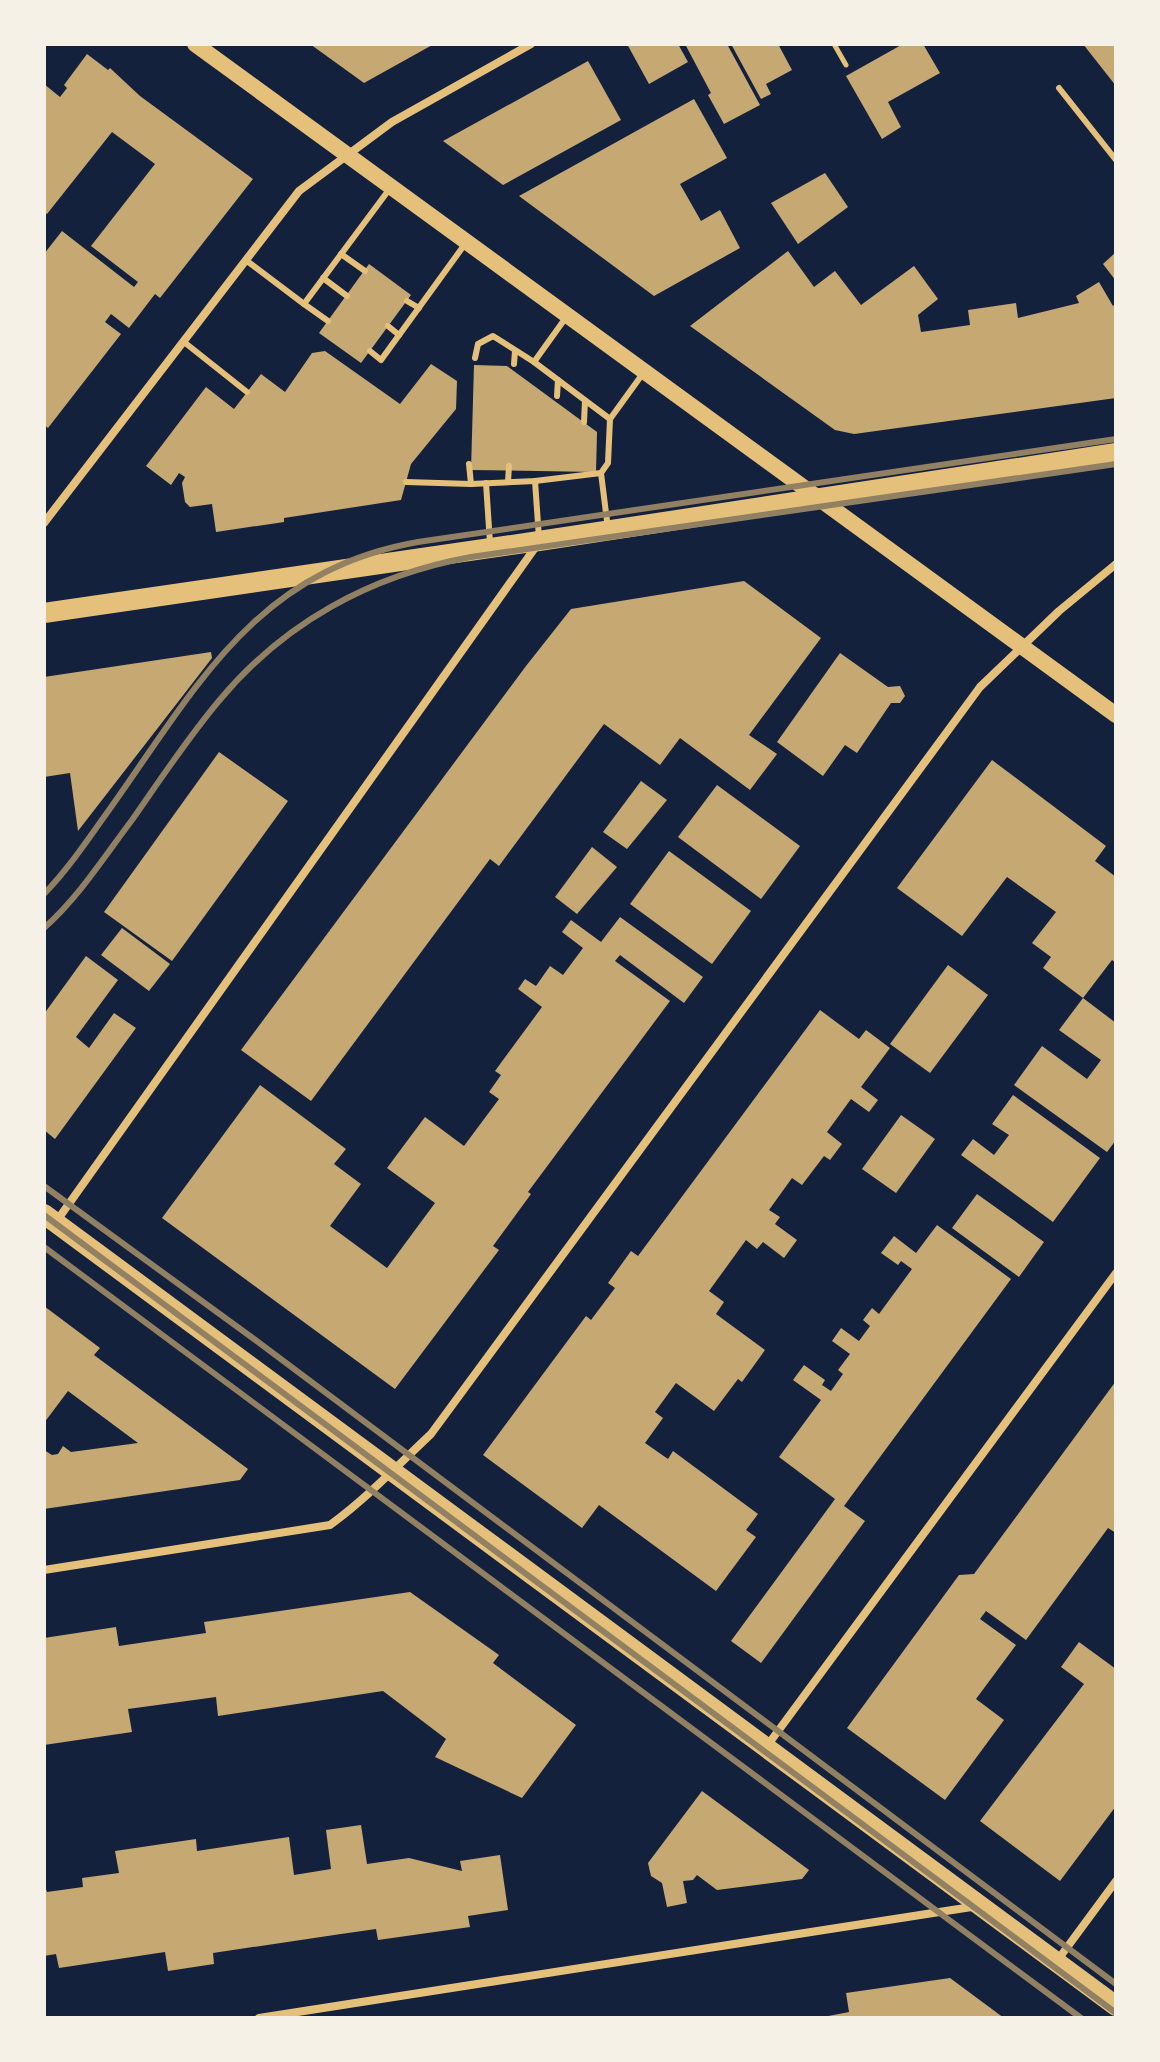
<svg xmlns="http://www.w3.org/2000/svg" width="1160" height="2062" viewBox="0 0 1160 2062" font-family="'Source Sans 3',sans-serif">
  <rect width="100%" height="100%" fill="#14213d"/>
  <g fill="#c6a872">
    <path d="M 310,44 L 434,44 L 364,83 Z"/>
    <path d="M 627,44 L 678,44 L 688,62 L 649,84 Z"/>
    <path d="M 685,44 L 727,44 L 760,105 L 724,124 L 708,95 L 711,93 Z"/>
    <path d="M 731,44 L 778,44 L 792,70 L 766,84 L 771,94 L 761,99 Z"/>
    <path d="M 903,44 L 923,44 L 940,73 L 888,102 L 901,127 L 882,139 L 846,76 Z"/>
    <path d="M 1083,44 L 1116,44 L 1116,86 Z"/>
    <path d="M 87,54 L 108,70 L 110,68 L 140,96 L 253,179 L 160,298 L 155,294 L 129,328 L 111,314 L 105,322 L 121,334 L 48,428 L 44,425 L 44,254 L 62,231 L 134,287 L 138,282 L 91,246 L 155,164 L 112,132 L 47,214 L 44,212 L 44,84 L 60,97 L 67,88 L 64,85 Z"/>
    <path d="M 588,61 L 621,120 L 503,185 L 443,141 Z"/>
    <path d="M 694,99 L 727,158 L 680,184 L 701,221 L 720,210 L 740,248 L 654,296 L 519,196 Z"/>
    <path d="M 825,173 L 848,207 L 798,244 L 771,203 Z"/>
    <path d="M 788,251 L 814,287 L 835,271 L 861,305 L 914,266 L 938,299 L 918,315 L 921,332 L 970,325 L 968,310 L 1016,303 L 1018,318 L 1079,303 L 1076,296 L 1099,282 L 1113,306 L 1116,303 L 1116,398 L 854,434 L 835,430 L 690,326 Z"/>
    <path d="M 1116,252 L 1116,281 L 1103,264 Z"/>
    <path d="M 369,264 L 411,295 L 361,363 L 319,333 Z"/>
    <path d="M 325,351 L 400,404 L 431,364 L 457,381 L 456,409 L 411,464 L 401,500 L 284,518 L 284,522 L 216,532 L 212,504 L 190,507 L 185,502 L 182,483 L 185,477 L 179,473 L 171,485 L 146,466 L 206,387 L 234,409 L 261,374 L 285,392 L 312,353 Z"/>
    <path d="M 474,365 L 507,366 L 597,432 L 596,472 L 471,470 Z"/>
    <path d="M 744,581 L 821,638 L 749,735 L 777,754 L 750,790 L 680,738 L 660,765 L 604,724 L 499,866 L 490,859 L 311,1101 L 241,1050 L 526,666 L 571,609 Z"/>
    <path d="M 211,652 L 212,658 L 78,831 L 70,773 L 44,777 L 44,677 Z"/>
    <path d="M 840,653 L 888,687 L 900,686 L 905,696 L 900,703 L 891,703 L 857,753 L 845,745 L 823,776 L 777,742 Z"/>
    <path d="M 219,752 L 288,801 L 172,961 L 104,912 Z"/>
    <path d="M 992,760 L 1106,846 L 1095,861 L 1116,877 L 1116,963 L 1112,960 L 1083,998 L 1043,968 L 1051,957 L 1032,943 L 1056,912 L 1007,877 L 962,936 L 897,888 Z"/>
    <path d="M 641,781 L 667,800 L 627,849 L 603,832 Z"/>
    <path d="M 717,785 L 800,846 L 761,899 L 678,837 Z"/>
    <path d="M 592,847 L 617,867 L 577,914 L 555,897 Z"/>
    <path d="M 669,851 L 751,911 L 712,964 L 630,904 Z"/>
    <path d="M 620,917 L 703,977 L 684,1003 L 620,955 L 615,961 L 670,1001 L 528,1192 L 531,1194 L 493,1246 L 499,1250 L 395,1389 L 162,1218 L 260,1085 L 346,1149 L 334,1164 L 361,1184 L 330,1226 L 387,1268 L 435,1203 L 387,1168 L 425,1117 L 464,1146 L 499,1099 L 489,1092 L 501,1075 L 495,1071 L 542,1007 L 518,989 L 525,979 L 536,986 L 550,966 L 563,975 L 583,948 L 562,932 L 571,920 L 601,942 Z"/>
    <path d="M 122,928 L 170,964 L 149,991 L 101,955 Z"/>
    <path d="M 86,956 L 118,980 L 76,1037 L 89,1048 L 114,1013 L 136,1028 L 55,1139 L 44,1130 L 44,1014 Z"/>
    <path d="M 948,965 L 988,995 L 930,1073 L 890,1044 Z"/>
    <path d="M 1083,998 L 1116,1023 L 1116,1140 L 1107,1152 L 1014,1085 L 1042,1046 L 1087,1079 L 1101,1060 L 1059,1030 Z"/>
    <path d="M 820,1010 L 859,1039 L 866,1030 L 890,1048 L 861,1087 L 878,1100 L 869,1112 L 851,1099 L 827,1132 L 842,1144 L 830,1160 L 824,1156 L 802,1185 L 792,1178 L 769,1210 L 780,1217 L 775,1224 L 797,1240 L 784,1258 L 763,1242 L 757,1249 L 746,1240 L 709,1291 L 724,1302 L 716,1314 L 765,1350 L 742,1382 L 738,1379 L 714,1411 L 676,1383 L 655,1412 L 663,1418 L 645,1443 L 668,1459 L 673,1451 L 758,1514 L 746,1530 L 756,1537 L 716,1591 L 599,1505 L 582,1528 L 483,1455 L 586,1316 L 591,1320 L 615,1288 L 608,1283 L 631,1251 L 638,1256 Z"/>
    <path d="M 1013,1095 L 1100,1158 L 1053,1222 L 961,1155 L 973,1139 L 994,1155 L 1009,1135 L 992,1124 Z"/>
    <path d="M 901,1115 L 935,1139 L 896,1193 L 862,1169 Z"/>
    <path d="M 977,1194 L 1044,1242 L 1019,1277 L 952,1228 Z"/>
    <path d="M 937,1225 L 1011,1279 L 844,1506 L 865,1521 L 761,1663 L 731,1641 L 835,1499 L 779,1457 L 821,1400 L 793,1380 L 804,1365 L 825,1380 L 822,1385 L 831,1391 L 843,1374 L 838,1370 L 850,1354 L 832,1341 L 841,1328 L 859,1341 L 870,1326 L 863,1320 L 872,1308 L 879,1314 L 912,1269 L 901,1261 L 898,1265 L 881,1253 L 894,1236 L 916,1253 Z"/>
    <path d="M 44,1306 L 100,1348 L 94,1355 L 248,1469 L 240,1480 L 44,1509 L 44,1450 L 52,1455 L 58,1454 L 63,1446 L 71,1452 L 138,1443 L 68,1391 L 44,1423 Z"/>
    <path d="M 1116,1381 L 1116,1533 L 1108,1528 L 1026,1640 L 986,1611 L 980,1619 L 1016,1645 L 976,1699 L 1004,1720 L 945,1800 L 847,1728 L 959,1575 L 974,1574 Z"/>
    <path d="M 410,1592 L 499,1655 L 493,1663 L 576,1725 L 522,1798 L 435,1757 L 446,1739 L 383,1691 L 218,1716 L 216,1697 L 128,1709 L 132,1732 L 44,1745 L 44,1638 L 116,1627 L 119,1646 L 206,1633 L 204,1622 Z"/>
    <path d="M 1079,1642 L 1116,1669 L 1116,1806 L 1060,1881 L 980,1821 L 1084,1684 L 1061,1667 Z"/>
    <path d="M 702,1791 L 809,1870 L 802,1879 L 717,1890 L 697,1875 L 693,1880 L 683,1881 L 687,1903 L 667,1907 L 662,1883 L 651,1876 L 648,1863 Z"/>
    <path d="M 361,1825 L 367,1864 L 409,1858 L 462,1871 L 460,1861 L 500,1855 L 508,1910 L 468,1916 L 470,1927 L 378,1940 L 376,1929 L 341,1934 L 213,1953 L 214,1964 L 168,1971 L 165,1952 L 59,1968 L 56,1954 L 44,1956 L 44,1884 L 47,1892 L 83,1887 L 82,1878 L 119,1873 L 115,1851 L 196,1839 L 197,1851 L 289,1837 L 294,1875 L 331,1869 L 326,1830 Z"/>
    <path d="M 950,1978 L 1004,2018 L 818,2018 L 849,2012 L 846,1993 Z"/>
  </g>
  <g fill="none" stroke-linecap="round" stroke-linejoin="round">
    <path stroke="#e5c07b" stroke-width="5" d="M 834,44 L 846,65"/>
    <g stroke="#e5c07b" stroke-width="6">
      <path d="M 1059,88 L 1116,160"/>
      <path d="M 341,254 L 365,271"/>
      <path d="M 247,261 L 304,304"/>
      <path d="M 323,278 L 347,296"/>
      <path d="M 407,301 L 419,308"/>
      <path d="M 328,321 L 304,304 L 391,187"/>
      <path d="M 388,326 L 399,335"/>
      <path d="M 184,342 L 247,392"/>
      <path d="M 370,351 L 381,360 L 465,244"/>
      <path d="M 534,362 L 567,316"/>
      <path d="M 514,364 L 515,351"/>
      <path d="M 557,396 L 558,380"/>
      <path d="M 610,419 L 644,372"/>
      <path d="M 584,422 L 585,401"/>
      <path d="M 469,464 L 471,484 L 535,481 L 601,473 L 608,463 L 610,419 L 534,362 L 493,336 L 478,344 L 475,358"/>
      <path d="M 601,473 L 608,529"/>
      <path d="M 535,481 L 539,538"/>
      <path d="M 406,482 L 471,484"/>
      <path d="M 508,482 L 509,466"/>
      <path d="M 486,483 L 490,543"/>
    </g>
    <g stroke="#e5c07b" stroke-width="8">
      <path d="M 44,523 L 299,191 L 392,122 L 531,44"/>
      <path d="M 56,1222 L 537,545"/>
      <path d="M 44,1570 L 330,1525 C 366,1499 398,1465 431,1434 L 980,687 L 1059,611 L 1116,564"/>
      <path d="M 767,1746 L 1116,1273"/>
      <path d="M 1057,1961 L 1116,1881"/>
      <path d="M 259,2018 L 978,1906"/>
    </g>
    <path stroke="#e5c07b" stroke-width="16" d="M 195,44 L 1116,715"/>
    <g stroke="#e5c07b" stroke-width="20">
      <path d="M 44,613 L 539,541 L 1116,453"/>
      <path d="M 44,1214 L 1116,2006"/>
    </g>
    <g stroke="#918062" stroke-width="6">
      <path d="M 44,894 C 67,870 85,844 104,817 C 194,692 252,571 418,542 L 1116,439"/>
      <path d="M 44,928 C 79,897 104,857 132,820 C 160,780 187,739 218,702 C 283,623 371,575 471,557 L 1116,464"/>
      <path d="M 44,1186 L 254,1339 L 1116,1984"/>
      <path d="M 44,1215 L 1116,2013"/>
      <path d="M 44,1247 L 1081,2018"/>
    </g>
  </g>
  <rect width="1160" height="2062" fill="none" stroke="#f6f1e7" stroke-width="92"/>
</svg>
